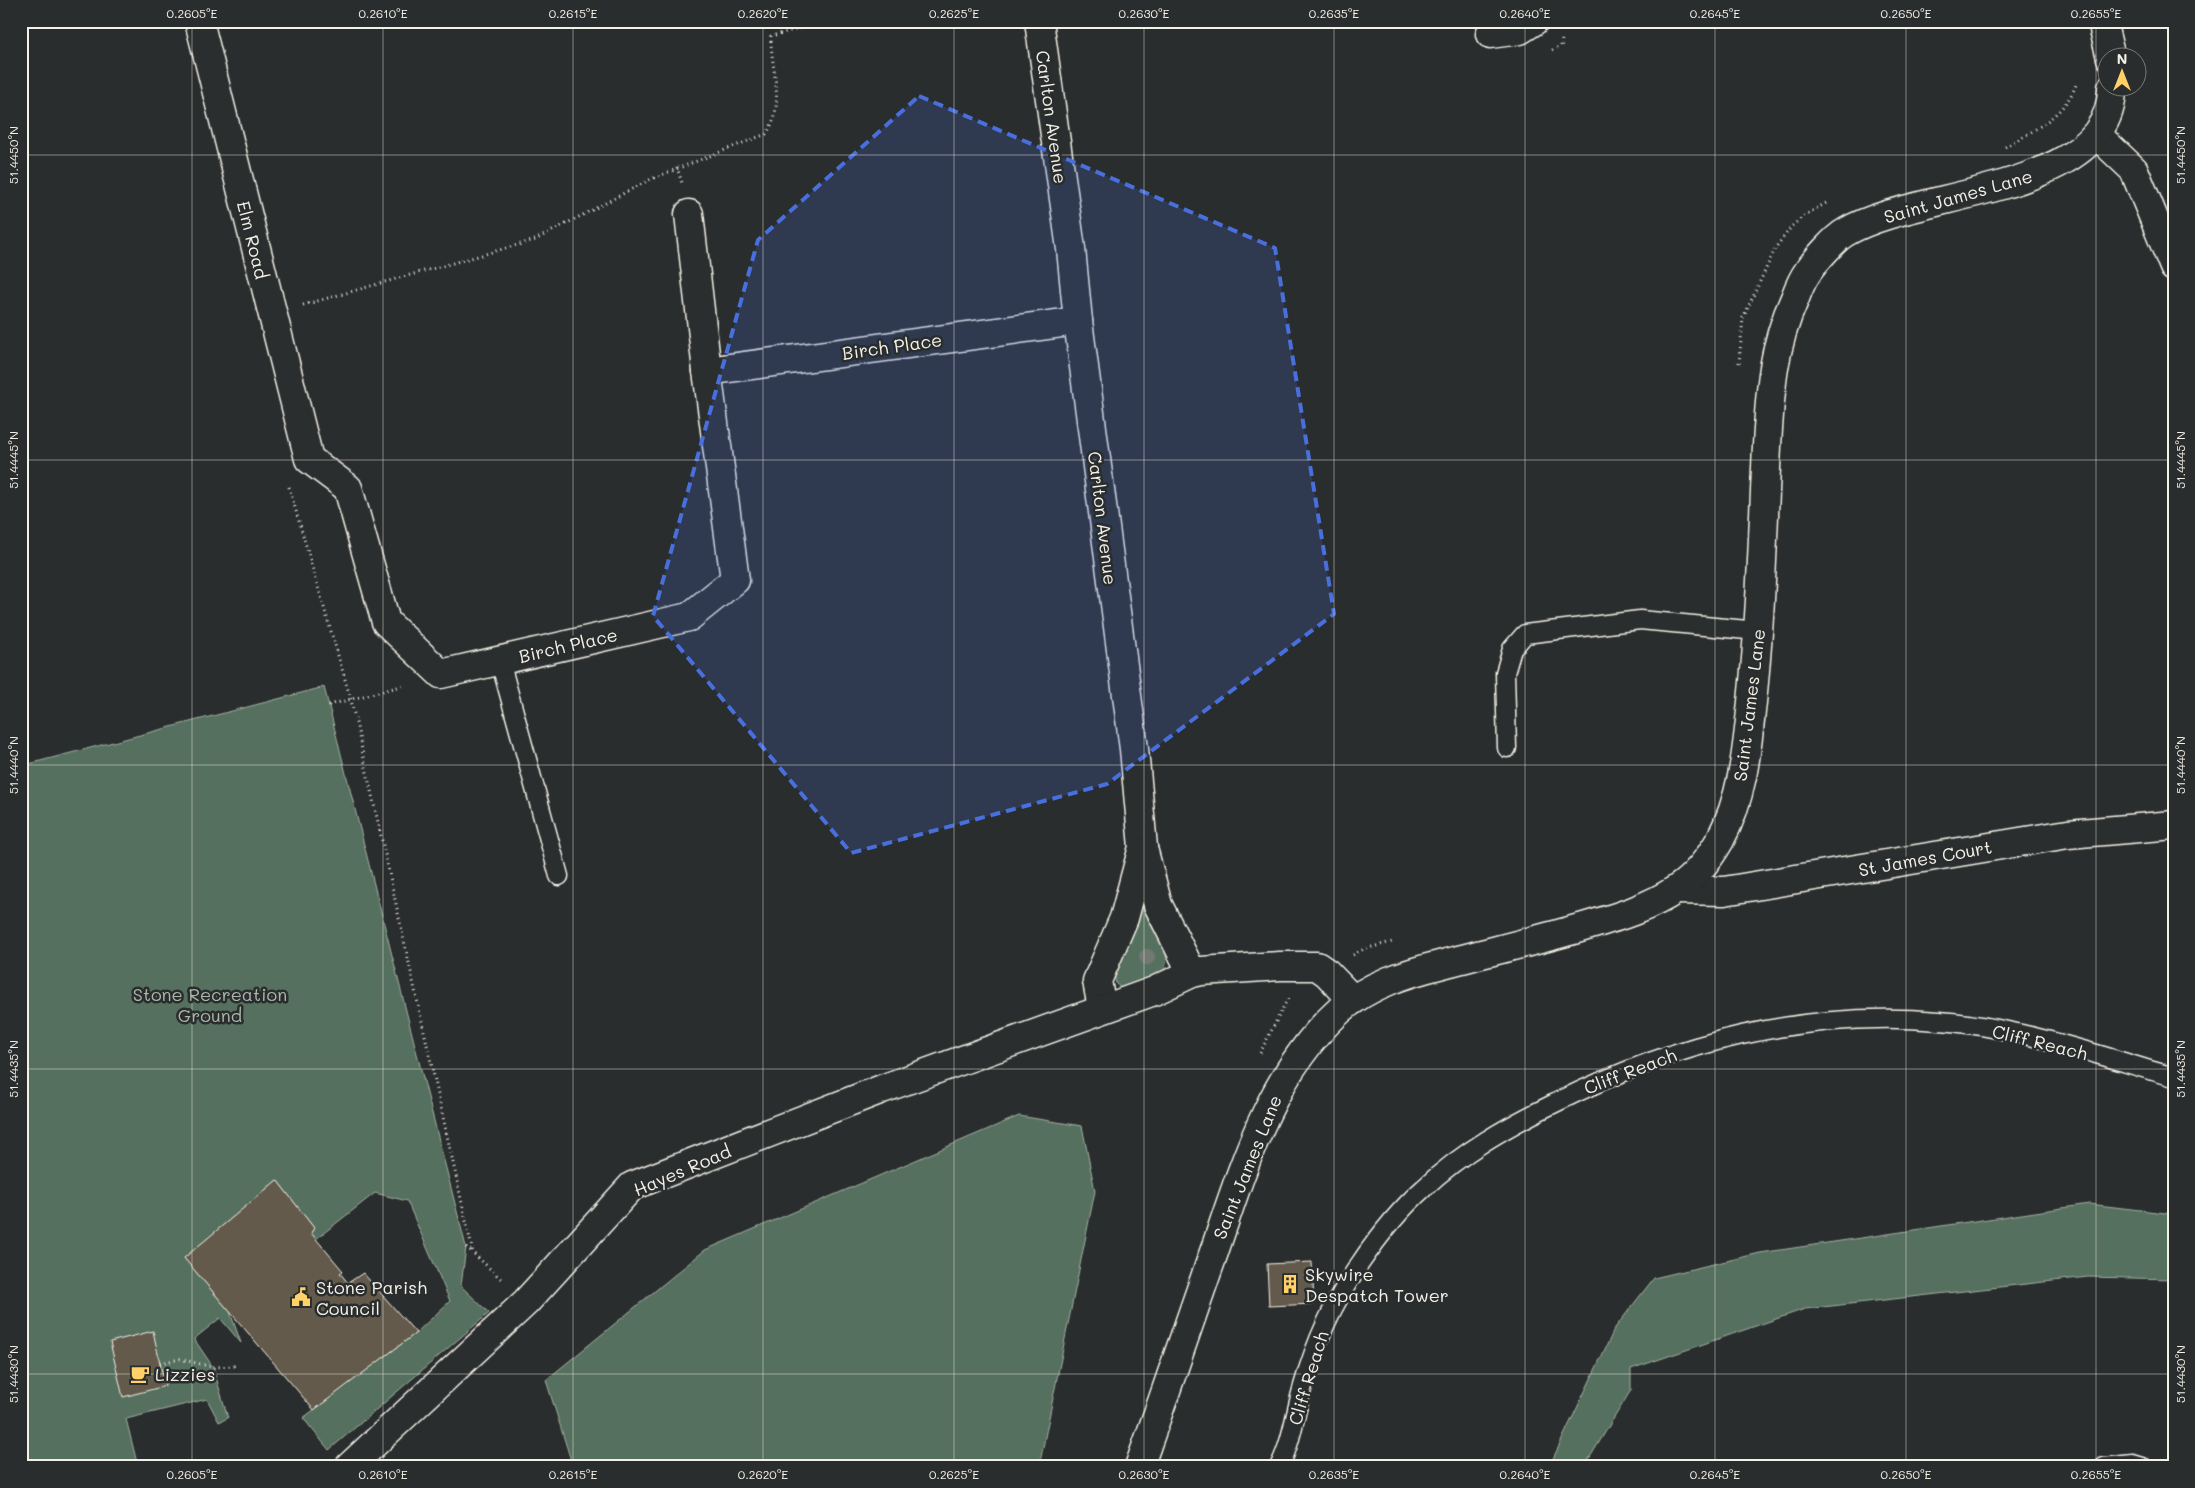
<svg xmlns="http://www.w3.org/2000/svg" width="2195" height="1488" viewBox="0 0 2195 1488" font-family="Mali,sans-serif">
  <rect width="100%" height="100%" fill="#2a2d2e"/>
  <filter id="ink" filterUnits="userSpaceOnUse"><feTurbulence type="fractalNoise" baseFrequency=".02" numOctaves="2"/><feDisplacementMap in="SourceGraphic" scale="10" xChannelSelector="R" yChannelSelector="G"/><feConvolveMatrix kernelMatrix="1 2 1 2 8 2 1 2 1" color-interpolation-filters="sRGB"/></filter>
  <g filter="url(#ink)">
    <g fill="#55705e" stroke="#a4b0a3">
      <path d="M 324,687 L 466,1247 L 461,1286 L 489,1313 L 329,1450 L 303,1418 L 416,1333 L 450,1301 L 407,1201 L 375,1193 L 316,1239 L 311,1233 L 314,1228 L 277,1180 L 184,1258 L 230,1312 L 241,1343 L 220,1318 L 194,1339 L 213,1367 L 228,1418 L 219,1422 L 207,1399 L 126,1419 L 138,1467 L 21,1467 L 21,766 Z"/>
      <path d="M 1143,901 C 1152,919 1183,965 1155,978 C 1144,983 1132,985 1121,988 L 1116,984 L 1114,973 Z"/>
      <path d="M 1019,1116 L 1082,1126 L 1095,1191 L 1039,1467 L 573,1467 L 546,1380 L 705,1250 Z"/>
      <path d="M 2089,1204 L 2174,1214 L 2174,1279 L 2088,1277 L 1805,1309 L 1631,1369 L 1631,1390 L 1584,1467 L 1549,1467 L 1615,1328 L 1654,1278 L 1760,1253 Z"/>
    </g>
    <g fill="#635a4b" stroke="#f4f1e8">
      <path d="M 277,1180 L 314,1228 L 311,1233 L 343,1271 L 340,1273 L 348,1283 L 363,1273 L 416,1333 L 314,1410 L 184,1258 Z"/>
      <path d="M 1312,1262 L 1314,1304 L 1269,1306 L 1267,1264 Z"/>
      <path d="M 153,1331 L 165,1386 L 123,1397 L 110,1342 Z"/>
    </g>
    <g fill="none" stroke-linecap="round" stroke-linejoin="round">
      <g stroke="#f4f1e8" stroke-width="21">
        <g id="service">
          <path d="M 500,661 L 559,876"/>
          <path d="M 1507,748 L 1505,673 L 1512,649 L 1525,634 L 1640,620 L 1758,631"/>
          <path d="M 1279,1467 C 1292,1442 1295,1413 1303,1386 C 1316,1341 1332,1305 1359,1265 C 1378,1237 1399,1210 1424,1188 C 1462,1152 1508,1126 1555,1103 C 1677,1042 1803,1010 1939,1021 C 2014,1026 2101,1056 2174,1077"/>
          <path d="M 2104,1467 L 2133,1464 L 2143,1467"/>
        </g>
      </g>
      <g stroke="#f4f1e8" stroke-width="31">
        <g id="minor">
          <path d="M 199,21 L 309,459 L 348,488 L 386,622 L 441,674 L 689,617 L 735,580 L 707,371 L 689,214"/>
          <path d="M 1039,21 L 1071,249 L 1078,321 L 1134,749 L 1143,847 L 1124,918 L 1097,981 L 1102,1008"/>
          <path d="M 1490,34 L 1520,30 L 1534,21"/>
          <path d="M 2097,135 L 2134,170 L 2174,267"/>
          <path d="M 707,371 L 1078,321"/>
          <path d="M 1144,852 L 1158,905 L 1192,973"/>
          <path d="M 1676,890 L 1724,891 L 2068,834 L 2174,825"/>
          <path d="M 349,1467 L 526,1302 L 632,1186 L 882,1089 L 1154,991 L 1192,973 L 1201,971 L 1280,966 L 1317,966 L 1327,973 L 1353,1000"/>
        </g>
      </g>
      <g stroke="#f4f1e8" stroke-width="31">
        <g id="tertiary">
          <path d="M 2102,21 L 2111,58"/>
          <path d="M 1139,1467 C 1165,1395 1189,1323 1214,1252 C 1243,1167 1271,1072 1340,1010 C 1368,985 1407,973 1443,964 C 1488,952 1535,941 1580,928 C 1614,918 1647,909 1677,889 C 1695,877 1709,859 1720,840 C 1743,797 1747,749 1752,702 C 1761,617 1763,531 1767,446 C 1770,393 1772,348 1795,298 C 1798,290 1802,280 1807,273 C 1814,262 1835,238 1846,232 C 1916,190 2112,194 2112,88"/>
        </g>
      </g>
      <g stroke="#f4f1e8" stroke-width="3" stroke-dasharray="1 4" stroke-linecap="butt">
        <path d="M 1552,50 L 1561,46 L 1562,39"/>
        <path d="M 2005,147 C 2033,131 2064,116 2076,85"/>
        <path d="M 677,167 L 682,183"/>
        <path d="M 303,305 L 535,240 L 651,179 L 766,134 C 787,106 770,67 771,36 L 827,21"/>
        <path d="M 1739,363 L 1743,318 L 1776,247 L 1792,226 L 1805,215 L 1828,202"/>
        <path d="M 289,487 L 351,700 L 473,1253 L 501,1279"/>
        <path d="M 329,705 L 405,685"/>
        <path d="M 1353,955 L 1364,949 L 1392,942"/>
        <path d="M 1260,1053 L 1288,998"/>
        <path d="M 466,1247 L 472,1252"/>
        <path d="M 160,1363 L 180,1359 L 213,1367 L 236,1366"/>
      </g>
      <use href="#service" stroke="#2a2d2e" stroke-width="18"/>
      <use href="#minor" stroke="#2a2d2e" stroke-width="28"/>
      <use href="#tertiary" stroke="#2a2d2e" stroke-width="28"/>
    </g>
    <circle fill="#727972" cx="1147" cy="957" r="8"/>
  </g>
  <path fill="#486fdb" fill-opacity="0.2" stroke="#486fdb" stroke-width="4" stroke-dasharray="10 6" stroke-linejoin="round" d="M 919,96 L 1275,248 L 1334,614 L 1107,784 L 851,853 L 653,616 L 758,240 Z"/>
  <path fill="none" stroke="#f4f1e8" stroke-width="1" stroke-opacity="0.45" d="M 192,21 L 192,1467M 383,21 L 383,1467M 573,21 L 573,1467M 763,21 L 763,1467M 954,21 L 954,1467M 1144,21 L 1144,1467M 1334,21 L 1334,1467M 1525,21 L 1525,1467M 1715,21 L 1715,1467M 1906,21 L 1906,1467M 2096,21 L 2096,1467M 21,155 L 2174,155M 21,460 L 2174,460M 21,765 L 2174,765M 21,1069 L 2174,1069M 21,1374 L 2174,1374"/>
  <defs>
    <g id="building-bare" transform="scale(1.5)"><path d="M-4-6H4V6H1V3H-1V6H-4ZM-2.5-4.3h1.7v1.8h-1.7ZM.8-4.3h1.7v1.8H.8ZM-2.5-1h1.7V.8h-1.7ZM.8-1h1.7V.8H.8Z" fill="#ffd166" stroke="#2a2d2e" stroke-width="2.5" paint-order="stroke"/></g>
    <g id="civic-bare" transform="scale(1.5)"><path d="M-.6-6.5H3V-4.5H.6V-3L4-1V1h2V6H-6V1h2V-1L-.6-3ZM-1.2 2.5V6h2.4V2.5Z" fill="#ffd166" stroke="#2a2d2e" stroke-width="2.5" paint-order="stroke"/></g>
    <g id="cafe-bare" transform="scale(1.5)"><path d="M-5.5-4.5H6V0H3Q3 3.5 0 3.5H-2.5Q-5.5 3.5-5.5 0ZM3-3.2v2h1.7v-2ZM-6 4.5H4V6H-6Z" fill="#ffd166" stroke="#2a2d2e" stroke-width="2.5" paint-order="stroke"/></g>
  </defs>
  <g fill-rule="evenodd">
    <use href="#building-bare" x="1290" y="1284"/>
    <use href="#civic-bare" x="301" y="1297"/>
    <use href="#cafe-bare" x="140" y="1374"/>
  </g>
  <g text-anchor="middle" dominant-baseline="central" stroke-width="5" stroke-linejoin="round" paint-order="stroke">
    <g font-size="18" fill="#f4f1e8" stroke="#2a2d2e">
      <text transform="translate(1052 117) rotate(82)">Carlton Avenue</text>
      <text transform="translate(1958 196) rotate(-16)">Saint James Lane</text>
      <text transform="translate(253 240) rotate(76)">Elm Road</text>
      <text transform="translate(892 346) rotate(-8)">Birch Place</text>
      <text transform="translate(1103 518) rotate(83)">Carlton Avenue</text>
      <text transform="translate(568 645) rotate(-13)">Birch Place</text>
      <text transform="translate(1749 705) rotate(-83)">Saint James Lane</text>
      <text transform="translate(1925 858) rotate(-10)">St James Court</text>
      <text transform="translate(2040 1042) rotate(14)">Cliff Reach</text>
      <text transform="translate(1630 1071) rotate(-21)">Cliff Reach</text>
      <text transform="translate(1247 1167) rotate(-68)">Saint James Lane</text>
      <text transform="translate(682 1170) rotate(-23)">Hayes Road</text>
      <text transform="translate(1308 1378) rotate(-73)">Cliff Reach</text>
    </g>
    <g font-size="18" fill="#acb7aa" stroke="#2a2d2e">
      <text x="210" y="994">Stone Recreation<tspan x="210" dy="21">Ground</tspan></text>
    </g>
    <g font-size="18" fill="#f4f1e8" stroke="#2a2d2e" text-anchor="start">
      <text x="1305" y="1274">Skywire<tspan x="1305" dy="21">Despatch Tower</tspan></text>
      <text x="316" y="1287">Stone Parish<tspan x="316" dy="21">Council</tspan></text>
      <text x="155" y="1374">Lizzies</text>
    </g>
  </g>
  <rect width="2195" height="1488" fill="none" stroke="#2a2d2e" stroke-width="55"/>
  <g transform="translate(2122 72)"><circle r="24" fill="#2a2d2e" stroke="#7b7b78"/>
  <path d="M0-4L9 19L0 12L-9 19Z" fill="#ffd166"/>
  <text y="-8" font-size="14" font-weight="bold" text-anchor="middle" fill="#f4f1e8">N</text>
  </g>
  <rect x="28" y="28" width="2140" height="1432" fill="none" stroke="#f4f1e8" stroke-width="2"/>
  <g font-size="12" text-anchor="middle" fill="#f4f1e8">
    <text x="192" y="18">0.2605°E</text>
    <text x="383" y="18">0.2610°E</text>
    <text x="573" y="18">0.2615°E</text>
    <text x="763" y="18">0.2620°E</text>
    <text x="954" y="18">0.2625°E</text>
    <text x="1144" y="18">0.2630°E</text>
    <text x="1334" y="18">0.2635°E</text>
    <text x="1525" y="18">0.2640°E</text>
    <text x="1715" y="18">0.2645°E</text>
    <text x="1906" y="18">0.2650°E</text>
    <text x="2096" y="18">0.2655°E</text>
    <text transform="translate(14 155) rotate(-90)" y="4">51.4450°N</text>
    <text transform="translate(2181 155) rotate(-90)" y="4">51.4450°N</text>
    <text transform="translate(14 460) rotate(-90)" y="4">51.4445°N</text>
    <text transform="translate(2181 460) rotate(-90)" y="4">51.4445°N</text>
    <text transform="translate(14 765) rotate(-90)" y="4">51.4440°N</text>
    <text transform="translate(2181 765) rotate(-90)" y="4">51.4440°N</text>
    <text transform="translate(14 1069) rotate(-90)" y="4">51.4435°N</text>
    <text transform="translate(2181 1069) rotate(-90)" y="4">51.4435°N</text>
    <text transform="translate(14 1374) rotate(-90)" y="4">51.4430°N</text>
    <text transform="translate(2181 1374) rotate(-90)" y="4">51.4430°N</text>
    <text x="192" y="1479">0.2605°E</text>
    <text x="383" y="1479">0.2610°E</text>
    <text x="573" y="1479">0.2615°E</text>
    <text x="763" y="1479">0.2620°E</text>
    <text x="954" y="1479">0.2625°E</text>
    <text x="1144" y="1479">0.2630°E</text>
    <text x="1334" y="1479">0.2635°E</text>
    <text x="1525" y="1479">0.2640°E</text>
    <text x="1715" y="1479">0.2645°E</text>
    <text x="1906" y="1479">0.2650°E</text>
    <text x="2096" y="1479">0.2655°E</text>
  </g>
</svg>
